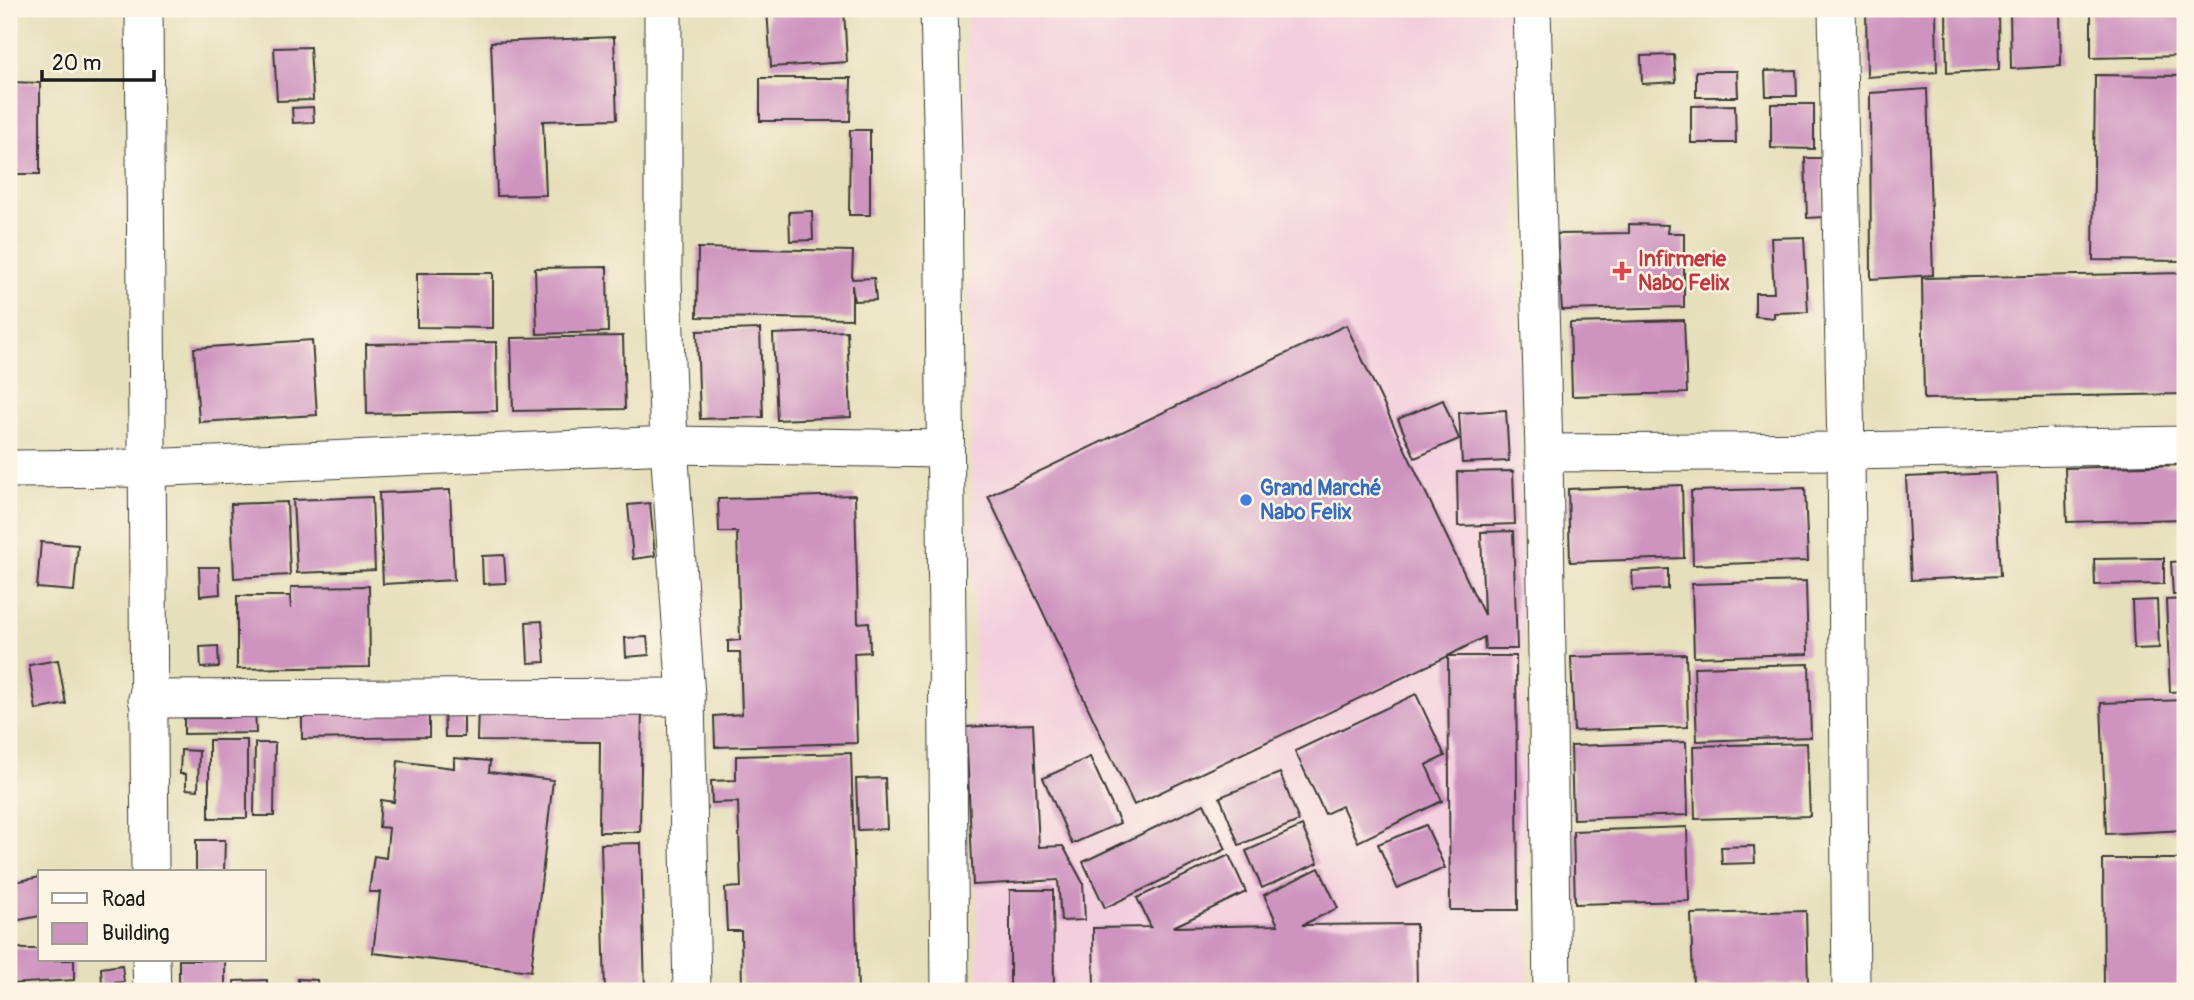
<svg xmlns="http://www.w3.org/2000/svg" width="2194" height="1000" viewBox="0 0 2194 1000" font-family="Pangolin,sans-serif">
  <rect width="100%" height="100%" fill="#fcf5e5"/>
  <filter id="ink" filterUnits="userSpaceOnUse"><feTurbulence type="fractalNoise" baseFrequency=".0143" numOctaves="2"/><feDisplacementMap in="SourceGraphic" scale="14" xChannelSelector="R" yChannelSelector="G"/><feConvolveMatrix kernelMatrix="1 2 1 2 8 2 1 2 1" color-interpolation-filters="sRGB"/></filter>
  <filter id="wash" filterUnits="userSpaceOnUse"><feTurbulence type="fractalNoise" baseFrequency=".00686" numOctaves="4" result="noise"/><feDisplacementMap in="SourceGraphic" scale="28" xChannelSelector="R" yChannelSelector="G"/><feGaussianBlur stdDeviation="1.57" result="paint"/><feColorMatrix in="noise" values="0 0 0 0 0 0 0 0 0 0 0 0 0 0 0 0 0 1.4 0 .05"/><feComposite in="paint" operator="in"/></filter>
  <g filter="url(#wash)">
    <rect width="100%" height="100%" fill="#e6dfbb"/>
    <path fill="#f3cfde" d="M 966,9 L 1513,9 L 1528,991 L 978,991 Z"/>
    <g id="blocks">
      <g fill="#ce93bf">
        <path d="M 767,9 L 844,9 L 847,62 L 771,67 Z"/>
        <path d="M 1866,9 L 1936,9 L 1937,72 L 1867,77 Z"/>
        <path d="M 1946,9 L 1998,9 L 1999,70 L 1947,73 Z"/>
        <path d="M 2010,9 L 2060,9 L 2061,66 L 2011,69 Z"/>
        <path d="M 2091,9 L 2185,9 L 2185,56 L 2091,58 Z"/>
        <path d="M 614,37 L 617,119 L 543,121 L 546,195 L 497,196 L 491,42 Z"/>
        <path d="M 310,47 L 313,100 L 277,101 L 274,48 Z"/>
        <path d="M 1674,55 L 1676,82 L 1642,84 L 1641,56 Z"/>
        <path d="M 1796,70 L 1797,96 L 1766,96 L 1765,71 Z"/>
        <path d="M 1696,71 L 1737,71 L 1738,97 L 1696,97 Z"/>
        <path d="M 2095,75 L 2185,76 L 2185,261 L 2093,260 Z"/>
        <path d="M 760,78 L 851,78 L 850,121 L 760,121 Z"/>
        <path d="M 9,82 L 40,83 L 40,174 L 9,174 Z"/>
        <path d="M 1927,89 L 1933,275 L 1871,279 L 1870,93 Z"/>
        <path d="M 1771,104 L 1814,104 L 1814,149 L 1771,148 Z"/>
        <path d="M 1735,105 L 1736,143 L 1691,143 L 1691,106 Z"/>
        <path d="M 313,107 L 314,122 L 293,123 L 292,108 Z"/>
        <path d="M 850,130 L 870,130 L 870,215 L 849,215 Z"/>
        <path d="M 1805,158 L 1822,158 L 1823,217 L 1807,218 Z"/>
        <path d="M 812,211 L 813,240 L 790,241 L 789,212 Z"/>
        <path d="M 1629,224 L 1668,225 L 1667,233 L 1684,233 L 1684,307 L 1562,310 L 1557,234 L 1629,233 Z"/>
        <path d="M 1804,237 L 1808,312 L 1774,313 L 1774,318 L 1755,316 L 1755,293 L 1774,293 L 1771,238 Z"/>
        <path d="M 698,248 L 853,251 L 852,279 L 874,278 L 876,300 L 854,301 L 852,285 L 852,319 L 697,317 Z"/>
        <path d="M 607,267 L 608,332 L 537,334 L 535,268 Z"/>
        <path d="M 417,273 L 493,273 L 493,328 L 417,327 Z"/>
        <path d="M 2185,273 L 2185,394 L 1924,399 L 1922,278 Z"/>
        <path d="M 1684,320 L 1687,393 L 1572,396 L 1570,323 Z"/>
        <path d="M 1346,325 L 1484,615 L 1481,532 L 1513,531 L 1517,649 L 1485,649 L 1484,637 L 1448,656 L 1516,656 L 1518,910 L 1450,910 L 1448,656 L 1134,805 L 988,496 Z"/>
        <path d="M 760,329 L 763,417 L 700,419 L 697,331 Z"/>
        <path d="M 847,331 L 851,417 L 777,420 L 773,334 Z"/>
        <path d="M 623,336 L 625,409 L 513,411 L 511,338 Z"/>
        <path d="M 312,340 L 317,415 L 199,422 L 194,348 Z"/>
        <path d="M 496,342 L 497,411 L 367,414 L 366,344 Z"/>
        <path d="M 1443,400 L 1459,439 L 1415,458 L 1398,419 Z"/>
        <path d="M 1506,410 L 1509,461 L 1462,463 L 1459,413 Z"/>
        <path d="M 2185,465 L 2185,519 L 2067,522 L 2065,468 Z"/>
        <path d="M 1513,471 L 1515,524 L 1458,526 L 1457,472 Z"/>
        <path d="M 1995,473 L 2000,576 L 1911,580 L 1906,477 Z"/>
        <path d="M 1682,485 L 1684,558 L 1570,562 L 1568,489 Z"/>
        <path d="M 1805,488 L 1808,561 L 1693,565 L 1691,491 Z"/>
        <path d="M 450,490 L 454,580 L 383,584 L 379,493 Z"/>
        <path d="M 855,495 L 858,623 L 869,622 L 870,652 L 854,653 L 857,743 L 715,747 L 714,716 L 742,714 L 740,652 L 728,652 L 728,641 L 740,640 L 737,532 L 719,532 L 718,499 Z"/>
        <path d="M 372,497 L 375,570 L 297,573 L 293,500 Z"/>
        <path d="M 287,502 L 290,575 L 234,578 L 231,504 Z"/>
        <path d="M 650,503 L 655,556 L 633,559 L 628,505 Z"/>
        <path d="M 41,542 L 78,545 L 74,591 L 37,588 Z"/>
        <path d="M 504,555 L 506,583 L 483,584 L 482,556 Z"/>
        <path d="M 2164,558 L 2164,584 L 2095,585 L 2094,559 Z"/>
        <path d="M 2185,561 L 2185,595 L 2173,595 L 2171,562 Z"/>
        <path d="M 199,567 L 219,567 L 220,594 L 200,596 Z"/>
        <path d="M 1668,569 L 1668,589 L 1633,590 L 1632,571 Z"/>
        <path d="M 1806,581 L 1808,654 L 1694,657 L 1692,584 Z"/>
        <path d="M 369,586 L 370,667 L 237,669 L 237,596 L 290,596 L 291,609 L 291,587 Z"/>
        <path d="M 2185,599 L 2185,691 L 2170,692 L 2166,600 Z"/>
        <path d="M 2157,600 L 2159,648 L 2134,649 L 2132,601 Z"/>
        <path d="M 542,621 L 545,662 L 528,663 L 526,622 Z"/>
        <path d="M 647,637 L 649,655 L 626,657 L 625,638 Z"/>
        <path d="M 218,646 L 219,667 L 201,668 L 200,647 Z"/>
        <path d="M 1686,654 L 1688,727 L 1574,731 L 1571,657 Z"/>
        <path d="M 58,660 L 66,704 L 36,710 L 29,665 Z"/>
        <path d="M 1809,664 L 1811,737 L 1697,741 L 1694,667 Z"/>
        <path d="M 1416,694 L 1445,756 L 1426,765 L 1442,801 L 1358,842 L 1342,806 L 1325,814 L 1295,751 Z"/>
        <path d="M 2185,700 L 2185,830 L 2106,834 L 2101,703 Z"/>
        <path d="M 478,704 L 642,706 L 640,832 L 599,832 L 600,742 L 477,741 Z"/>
        <path d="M 228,705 L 255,705 L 256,733 L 184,734 L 184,718 L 228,718 Z"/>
        <path d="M 429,706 L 429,737 L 302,739 L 302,708 Z"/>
        <path d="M 444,706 L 464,706 L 464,737 L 445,737 Z"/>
        <path d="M 1033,724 L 1039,847 L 1063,846 L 1083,883 L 1085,920 L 1061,921 L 1058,880 L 973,885 L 966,727 Z"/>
        <rect x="209" y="740" width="38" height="78"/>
        <path d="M 1686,742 L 1688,815 L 1573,819 L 1571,746 Z"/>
        <path d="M 255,743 L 275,743 L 274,816 L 254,816 Z"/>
        <path d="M 1807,743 L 1810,816 L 1695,819 L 1693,746 Z"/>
        <path d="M 181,750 L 199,751 L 198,790 L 186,789 L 186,774 L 180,774 Z"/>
        <path d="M 851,753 L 858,991 L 742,991 L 741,931 L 727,931 L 725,888 L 741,887 L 738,802 L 712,803 L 711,781 L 736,780 L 736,756 Z"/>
        <path d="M 1090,757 L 1120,823 L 1072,844 L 1043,778 Z"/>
        <path d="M 454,758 L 490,761 L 489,772 L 553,780 L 531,971 L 373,953 L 380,892 L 369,892 L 374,856 L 386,858 L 389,828 L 379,827 L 381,800 L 394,802 L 398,761 L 454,768 Z"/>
        <path d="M 1280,773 L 1299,821 L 1239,845 L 1220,797 Z"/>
        <path d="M 885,778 L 887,829 L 858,830 L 856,779 Z"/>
        <path d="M 1204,804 L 1226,849 L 1105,908 L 1083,862 Z"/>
        <path d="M 1426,825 L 1445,868 L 1397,888 L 1378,844 Z"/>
        <path d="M 1302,826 L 1318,863 L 1262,888 L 1246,851 Z"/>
        <path d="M 1687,827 L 1689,901 L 1575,904 L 1573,831 Z"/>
        <path d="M 196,840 L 225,840 L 224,872 L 196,872 Z"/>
        <path d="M 641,843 L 645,991 L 605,991 L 601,844 Z"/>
        <path d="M 1754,846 L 1755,863 L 1722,864 L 1721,847 Z"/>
        <path d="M 1229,855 L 1246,892 L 1173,927 L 1278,925 L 1264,895 L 1319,868 L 1338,908 L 1302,925 L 1416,924 L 1417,991 L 1094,991 L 1093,928 L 1151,927 L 1137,898 Z"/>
        <path d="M 2103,859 L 2185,859 L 2185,991 L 2104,991 Z"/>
        <path d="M 40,877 L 40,916 L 9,922 L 9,883 Z"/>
        <path d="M 1010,890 L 1053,890 L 1054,991 L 1010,991 Z"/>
        <path d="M 1806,911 L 1808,984 L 1693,987 L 1691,914 Z"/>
        <path d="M 9,946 L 24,949 L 40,949 L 40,960 L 74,960 L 74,980 L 9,984 Z"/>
        <rect x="179" y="960" width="46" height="31"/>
        <path d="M 122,965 L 124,982 L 102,984 L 101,968 Z"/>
        <path d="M 298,979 L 317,980 L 318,991 L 298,991 Z"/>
        <path d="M 267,980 L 267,991 L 234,991 L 234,981 Z"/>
      </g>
    </g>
  </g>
  <g filter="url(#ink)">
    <use href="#blocks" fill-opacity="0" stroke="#3a3934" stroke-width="2"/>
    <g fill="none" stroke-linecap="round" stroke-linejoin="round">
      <g stroke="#3a3934" stroke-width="39">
        <g id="street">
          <path d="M 144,9 L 150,872"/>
          <path d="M 663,9 L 663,279 L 669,445 L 686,697 L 692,991"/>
          <path d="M 939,9 L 943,156 L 950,991"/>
          <path d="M 1532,9 L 1544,453 L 1552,991"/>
          <path d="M 1837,9 L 1846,451 L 1851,991"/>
          <path d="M 1544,453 L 1846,451 L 2185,445"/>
          <path d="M 9,469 L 146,468 L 669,445 L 944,449"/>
          <path d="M 147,699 L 686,697"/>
          <path d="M 151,960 L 152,991"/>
        </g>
      </g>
      <use href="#street" stroke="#fff" stroke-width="37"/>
    </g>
  </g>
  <path fill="#e0444e" stroke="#fcf5e5" stroke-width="2.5" d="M1618.5 260.5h7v7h7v7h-7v7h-7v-7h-7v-7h7z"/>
  <circle fill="#3f7fe0" stroke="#fcf5e5" stroke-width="2.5" cx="1246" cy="500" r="7"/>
  <g text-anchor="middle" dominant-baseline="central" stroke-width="5" stroke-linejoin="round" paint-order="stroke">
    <g font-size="21" font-weight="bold" fill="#be3a42" stroke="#fcf5e5" text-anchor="start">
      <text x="1638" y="259">Infirmerie<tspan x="1638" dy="24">Nabo Felix</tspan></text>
    </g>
    <g font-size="21" font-weight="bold" fill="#366cbe" stroke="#fcf5e5" text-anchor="start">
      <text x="1260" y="488">Grand Marché<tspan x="1260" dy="24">Nabo Felix</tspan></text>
    </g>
  </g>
  <rect width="2194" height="1000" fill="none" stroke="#fcf5e5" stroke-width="35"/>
  <rect x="38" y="870" width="228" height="91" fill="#fcf5e5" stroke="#a29e95" stroke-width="2"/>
  <rect x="52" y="893" width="35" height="10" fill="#ffffff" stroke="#a29e95" stroke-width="2"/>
  <text x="102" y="906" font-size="21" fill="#1c1c1c">Road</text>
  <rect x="52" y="923" width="35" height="21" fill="#ce93bf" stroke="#a29e95" stroke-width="2"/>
  <text x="102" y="940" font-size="21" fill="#1c1c1c">Building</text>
  <path d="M42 70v10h112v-10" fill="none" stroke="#1c1c1c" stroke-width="3.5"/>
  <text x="52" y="70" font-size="21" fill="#1c1c1c" stroke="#fcf5e5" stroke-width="5" paint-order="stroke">20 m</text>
</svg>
